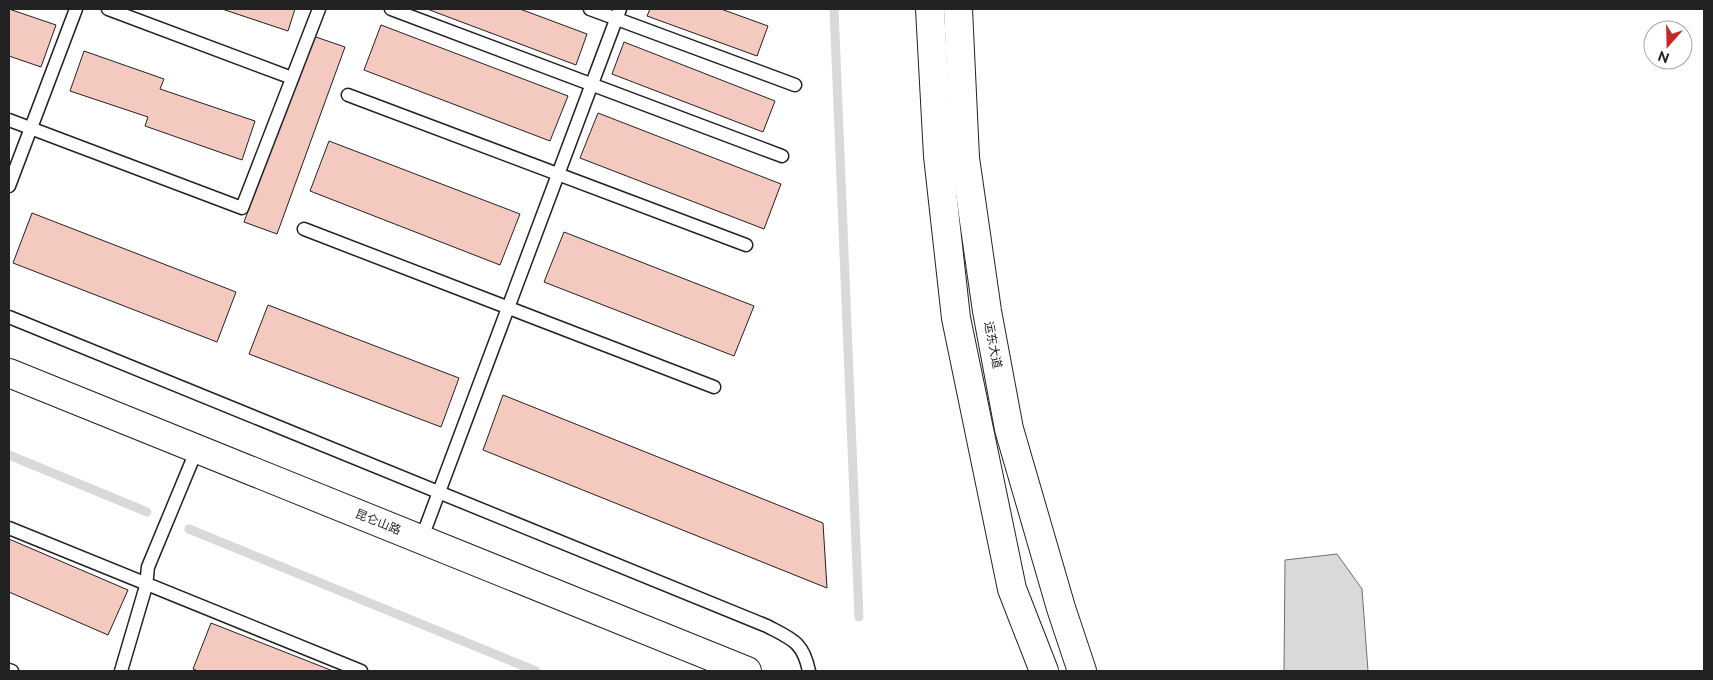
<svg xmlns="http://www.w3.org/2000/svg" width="1713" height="680" viewBox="0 0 1713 680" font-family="Raleway,'Noto Sans SC',sans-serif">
  <rect width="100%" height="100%" fill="#fff"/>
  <path fill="#d9d9d9" stroke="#6f6f6f" d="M 1337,554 L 1362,589 L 1368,671 L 1284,671 L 1285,560 Z"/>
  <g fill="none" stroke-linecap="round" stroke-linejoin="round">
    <g stroke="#d9d9d9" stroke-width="9">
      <path d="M 834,9 L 859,617"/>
      <path d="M 9,455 L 147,512"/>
      <path d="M 189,529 L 536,671"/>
    </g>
  </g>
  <g fill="#f3c9c0" stroke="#222">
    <path d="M 9,9 L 56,25 L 41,67 L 9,56 Z"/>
    <path d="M 222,9 L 295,9 L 288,31 Z"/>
    <path d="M 427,9 L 520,9 L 587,34 L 576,65 Z"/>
    <path d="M 650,9 L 721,9 L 768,26 L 757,56 L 647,16 Z"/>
    <path d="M 381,25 L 568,96 L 550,141 L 364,70 Z"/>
    <path d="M 313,36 L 345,47 L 277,234 L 244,222 Z"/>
    <path d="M 624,42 L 775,101 L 763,132 L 612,74 Z"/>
    <path d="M 84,51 L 164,79 L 160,89 L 255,121 L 242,160 L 145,126 L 148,117 L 70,91 Z"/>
    <path d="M 598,113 L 781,184 L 764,229 L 580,158 Z"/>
    <path d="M 329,141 L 520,214 L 500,265 L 310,191 Z"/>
    <path d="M 32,213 L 236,292 L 217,342 L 13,263 Z"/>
    <path d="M 564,232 L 754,306 L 734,356 L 544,282 Z"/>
    <path d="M 268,305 L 459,378 L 441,427 L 249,354 Z"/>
    <path d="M 503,395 L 823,523 L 827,588 L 483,450 Z"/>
    <path d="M 9,539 L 128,590 L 108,635 L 9,592 Z"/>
    <path d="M 211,623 L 333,671 L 198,671 L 193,669 Z"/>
  </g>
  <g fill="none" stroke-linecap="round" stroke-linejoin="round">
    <g stroke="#222" stroke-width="15">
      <g id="lane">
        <path d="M 108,9 L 292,78"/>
        <path d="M 391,9 L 782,156"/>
        <path d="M 590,9 L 795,85"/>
        <path d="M 348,95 L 746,245"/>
        <path d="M 9,120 L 242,208 L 319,9"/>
        <path d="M 9,186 L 76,9"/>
        <path d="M 304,229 L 714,387"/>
        <path d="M 9,317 L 767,626 C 792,639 803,642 809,671"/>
        <path d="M 9,528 L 361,671"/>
        <path d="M 421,540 L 620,9"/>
        <path d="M 9,670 L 12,671"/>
        <path d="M 121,671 L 146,586 L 148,567 L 197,449"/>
      </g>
    </g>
    <g stroke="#222" stroke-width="30">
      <g id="secondary">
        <path d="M 930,9 L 938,156 L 956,318 L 1012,589 L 1044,671"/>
        <path d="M 958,9 L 965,158 L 987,311 L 1009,429 L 1061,608 L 1082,671"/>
        <path d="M 9,373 L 747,671"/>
      </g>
    </g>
    <use href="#lane" stroke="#fff" stroke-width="12"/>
    <use href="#secondary" stroke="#fff" stroke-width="28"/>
  </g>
  <g text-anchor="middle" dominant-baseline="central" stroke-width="4" stroke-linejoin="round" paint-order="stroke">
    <g font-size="12" fill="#222" stroke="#fff">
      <text transform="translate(993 345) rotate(79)">运东大道</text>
      <text transform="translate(378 522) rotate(22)">昆仑山路</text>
    </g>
  </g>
  <rect width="1713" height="680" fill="none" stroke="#222222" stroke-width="20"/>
  <g transform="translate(1668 45) rotate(200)"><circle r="24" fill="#ffffff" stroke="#a7a7a7"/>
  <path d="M0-4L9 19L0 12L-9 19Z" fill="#c62828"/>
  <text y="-8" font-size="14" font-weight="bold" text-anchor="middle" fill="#222222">N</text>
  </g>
</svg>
